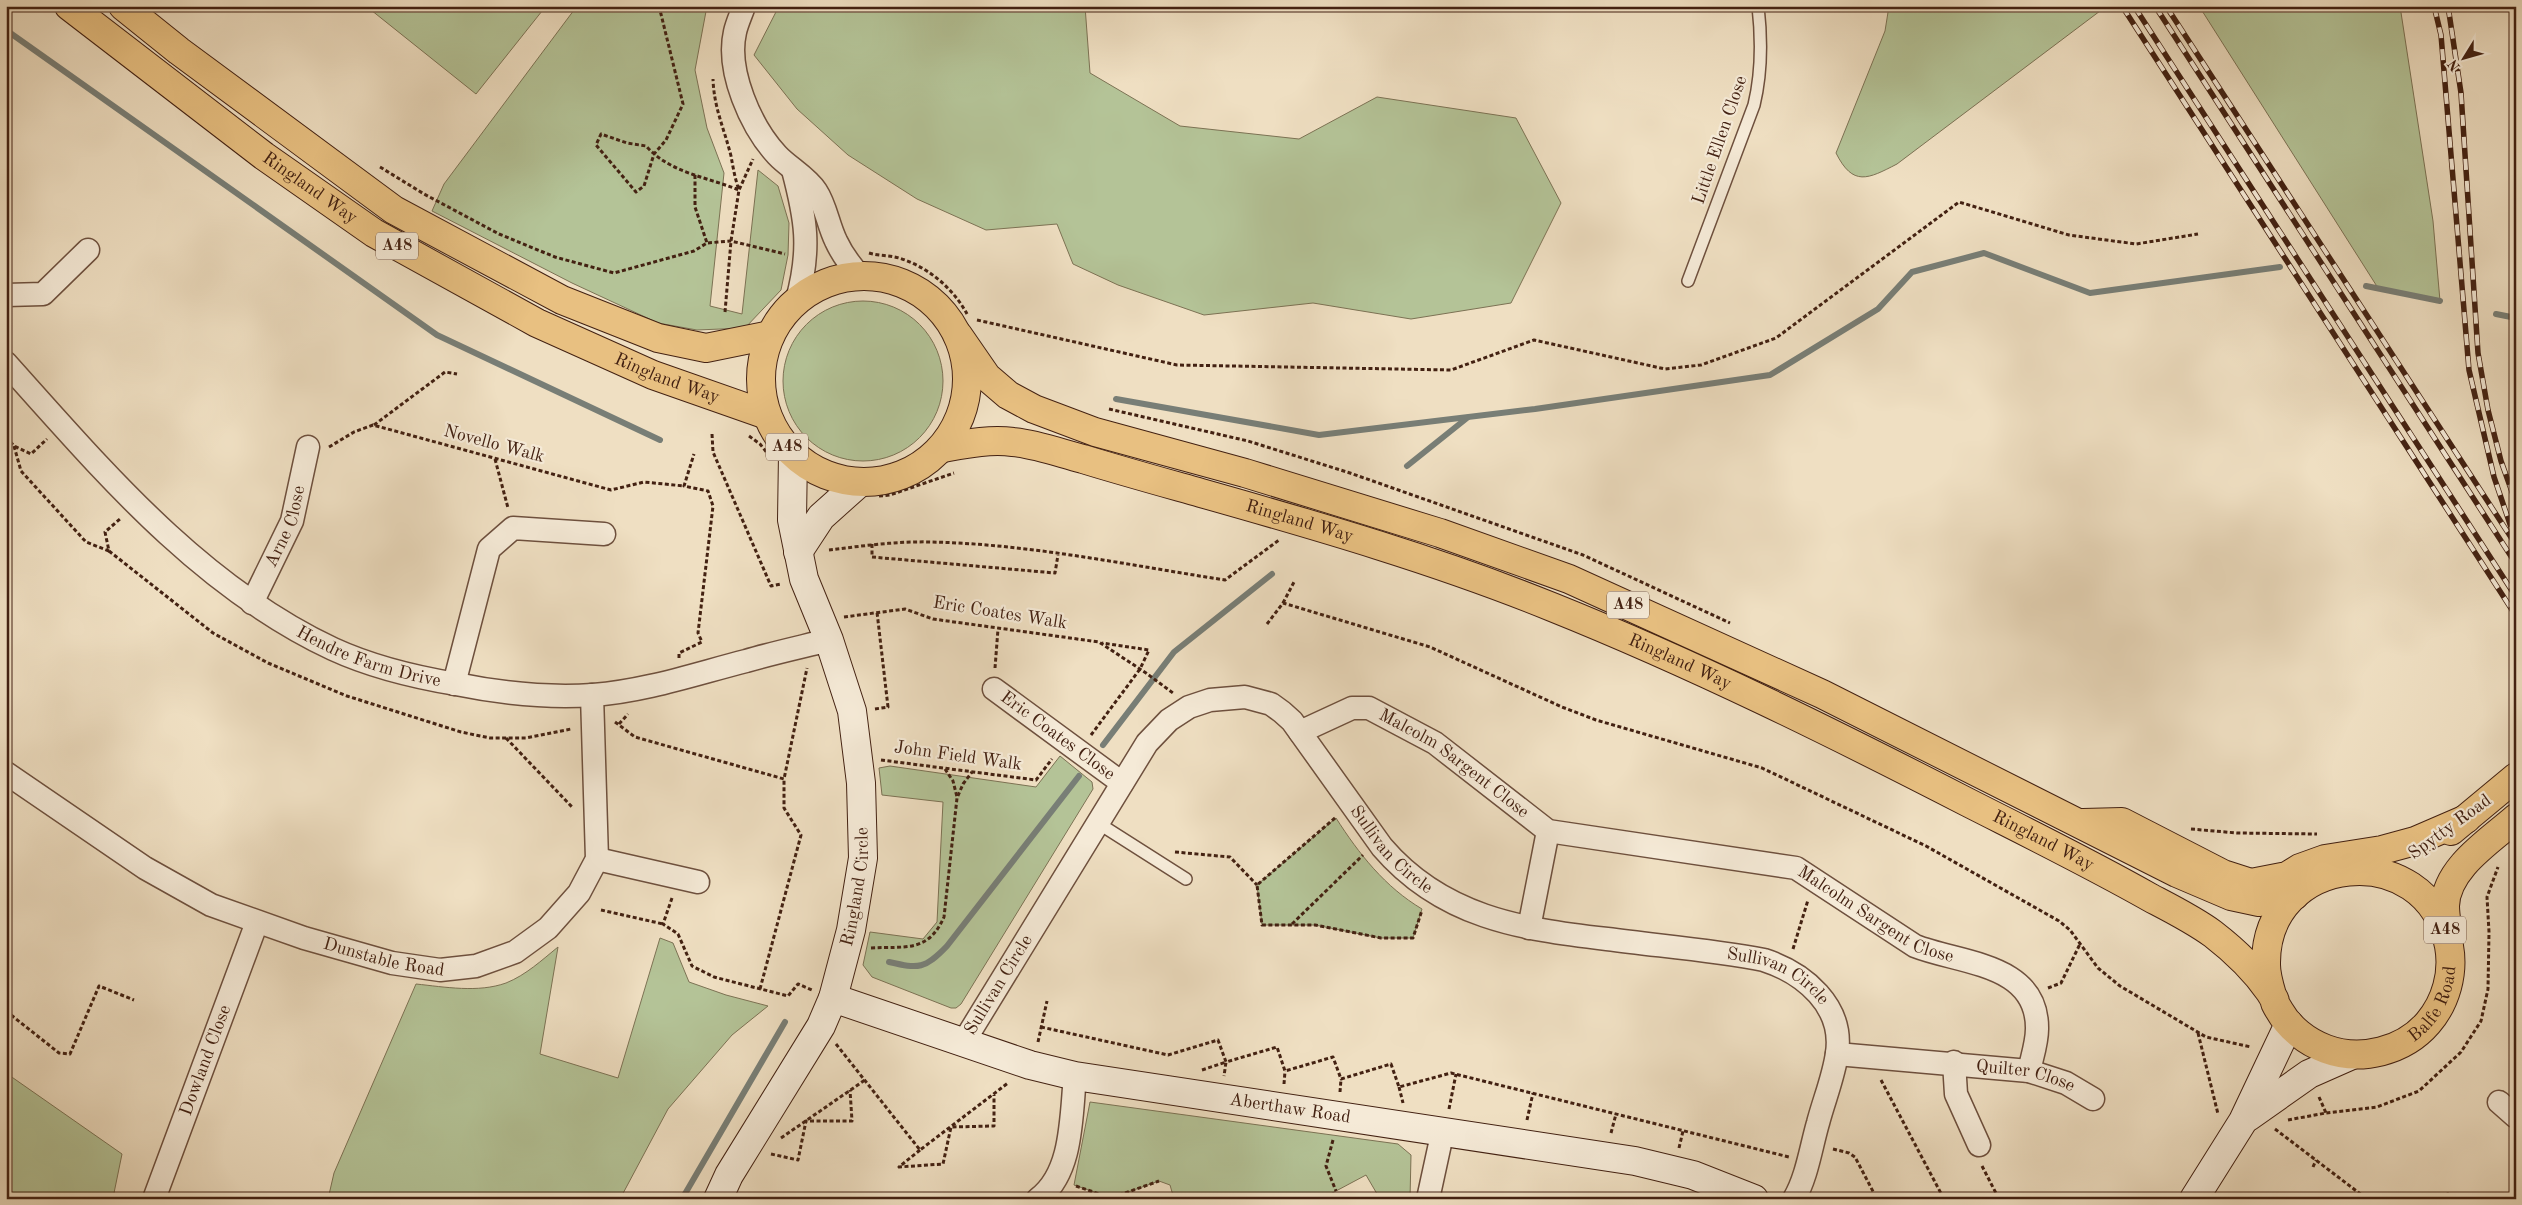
<svg xmlns="http://www.w3.org/2000/svg" width="2522" height="1205" viewBox="0 0 2522 1205" font-family="'Old Standard TT',serif">
  <rect width="100%" height="100%" fill="#efdfc2"/>
  <filter id="stains"><feTurbulence type="fractalNoise" baseFrequency=".004" numOctaves="4"/><feColorMatrix values="0 0 0 0 .2 0 0 0 0 .09 0 0 0 0 .02 0 0 0 .5 -.17"/></filter>
  <radialGradient id="worn" r=".72"><stop offset=".6" stop-color="#630" stop-opacity="0"/><stop offset="1" stop-color="#630" stop-opacity=".3"/></radialGradient>
  <g fill="#b4c397" stroke="#7c7254">
    <path d="M 366,6 L 546,6 L 476,94 Z"/>
    <path d="M 577,6 L 707,6 L 695,70 L 707,128 L 724,173 L 710,306 L 742,314 L 758,170 L 778,186 L 789,223 L 788,255 L 781,290 L 745,328 L 697,330 L 658,323 L 572,283 L 432,211 L 444,184 Z"/>
    <path d="M 779,6 L 1085,6 L 1090,73 L 1180,126 L 1299,139 L 1377,97 L 1516,118 L 1561,203 L 1511,303 L 1411,319 L 1313,303 L 1204,315 L 1118,285 L 1073,264 L 1057,224 L 986,230 L 917,199 L 848,155 L 797,109 L 754,55 Z"/>
    <path d="M 1889,6 L 2097,6 L 2100,11 L 1897,164 C 1868,179 1853,187 1836,153 L 1885,31 Z"/>
    <path d="M 2199,6 L 2400,6 L 2433,221 L 2440,301 L 2378,288 Z"/>
    <circle cx="863" cy="381" r="80"/>
    <path d="M 1060,756 L 1092,782 L 1093,789 L 961,1004 L 956,1008 L 951,1008 L 872,977 L 863,965 L 870,932 L 923,939 L 937,922 L 943,802 L 882,795 L 879,768 L 890,766 L 1036,787 Z"/>
    <path d="M 1336,818 C 1359,854 1385,887 1422,909 L 1413,938 L 1381,938 L 1315,925 L 1262,925 L 1257,885 Z"/>
    <path d="M 660,938 L 673,943 L 689,982 L 726,995 L 768,1006 L 732,1035 L 668,1109 L 620,1199 L 328,1199 L 334,1173 L 416,984 C 445,987 478,993 506,983 C 526,975 542,960 558,947 L 540,1054 L 618,1078 Z"/>
    <path d="M 6,1073 L 122,1154 L 114,1193 L 110,1199 L 6,1199 Z"/>
    <path d="M 1090,1102 L 1398,1144 L 1411,1155 L 1410,1199 L 1380,1199 L 1366,1175 L 1321,1199 L 1174,1199 L 1170,1185 L 1159,1181 L 1111,1198 L 1074,1185 Z"/>
  </g>
  <g fill="none" stroke-linecap="round" stroke-linejoin="round">
    <g stroke="#787e76" stroke-width="6">
      <path d="M 6,30 L 437,335 L 660,440"/>
      <path d="M 2366,286 L 2440,301"/>
      <path d="M 2496,314 L 2516,318"/>
      <path d="M 1116,399 L 1319,435 L 1535,409 L 1770,375 L 1878,309 L 1912,272 L 1984,253 L 2090,293 L 2280,267"/>
      <path d="M 1407,466 L 1467,418"/>
      <path d="M 1103,745 L 1174,652 L 1272,574"/>
      <path d="M 889,962 C 919,969 925,969 947,946 L 1079,776"/>
      <path d="M 682,1199 L 785,1022"/>
    </g>
    <g stroke="#6e503e" stroke-width="14">
      <g id="lane">
        <path d="M 1688,281 L 1754,105 C 1762,72 1762,41 1758,6"/>
        <path d="M 1098,823 L 1186,879"/>
      </g>
    </g>
    <g stroke="#6e503e" stroke-width="25">
      <g id="street">
        <path d="M 744,6 C 741,15 737,23 735,32 C 726,71 751,127 777,155 C 788,167 807,177 816,191 C 826,206 828,225 836,241 C 842,254 850,265 860,276"/>
        <path d="M 793,170 C 806,219 811,249 797,300"/>
        <path d="M 6,295 L 43,294 L 88,250"/>
        <path id="s1" d="M 6,363 C 103,471 199,586 333,649 C 372,667 414,677 456,684 C 500,693 548,698 593,695 C 646,691 695,674 746,661 C 773,653 801,647 829,640"/>
        <path id="s2" d="M 252,603 L 292,521 L 308,447"/>
        <path d="M 454,684 L 489,549 L 513,528 L 604,534"/>
        <path id="s3" d="M 994,689 L 1122,783"/>
        <path id="s4" d="M 1300,732 L 1352,708 L 1369,708 L 1435,743 L 1548,831 L 1796,868 L 1915,946 C 1961,964 2038,963 2037,1029 C 2037,1043 2032,1057 2029,1071"/>
        <path id="s5" d="M 6,773 L 145,868 L 211,905 L 304,938 L 392,963 L 440,970 L 476,966 L 515,952 L 548,928 L 579,893 L 597,859 L 592,695"/>
        <path d="M 597,859 L 698,882"/>
        <path d="M 1529,928 L 1548,831"/>
        <path id="s6" d="M 963,1043 L 1147,743 L 1169,720 L 1189,707 L 1210,700 L 1245,697 L 1271,704 L 1282,712 L 1292,721 L 1382,847 C 1442,917 1520,929 1607,939 C 1659,946 1712,950 1764,960 C 1804,973 1844,1006 1837,1053 C 1834,1076 1824,1100 1818,1123 C 1811,1147 1807,1177 1794,1199"/>
        <path id="s7" d="M 1837,1054 L 2029,1071 L 2066,1083 L 2093,1099"/>
        <path d="M 1954,1062 L 1956,1094 L 1979,1145"/>
        <path d="M 2499,1102 L 2516,1117"/>
        <path id="s8" d="M 154,1199 L 257,922"/>
        <path d="M 1038,1199 C 1073,1173 1071,1116 1075,1076"/>
        <path d="M 1428,1199 L 1443,1130"/>
      </g>
    </g>
    <g stroke="#432112" stroke-width="30">
      <g id="secondary">
        <path d="M 798,552 L 821,517 L 859,483"/>
        <path id="s9" d="M 833,998 L 1030,1065 L 1075,1076 L 1635,1161 L 1693,1175 L 1754,1199"/>
        <path d="M 2248,1117 L 2309,1074 L 2352,1055"/>
        <path id="s10" d="M 718,1199 L 729,1175 L 821,1026 L 833,998 L 851,930 L 863,858 L 861,783 L 852,711 L 829,640 L 804,579 L 792,520 L 793,454"/>
        <path d="M 2194,1199 L 2243,1121 L 2289,1024"/>
      </g>
    </g>
    <g stroke="#432112" stroke-width="30">
      <g id="primary">
        <path id="s11" d="M 69,6 L 264,156 L 374,233 L 537,323 L 653,375 L 767,415"/>
        <path d="M 123,6 L 179,51 L 394,210 L 562,300 L 658,338 L 706,348 L 770,335"/>
        <circle cx="864" cy="379" r="103"/>
        <path d="M 958,335 L 987,377 L 1008,395 L 1034,409 L 1095,432 L 1245,473 L 1440,533 L 1569,579 L 1822,694 L 2177,873 L 2231,896 L 2259,902 L 2295,895"/>
        <path id="s12" d="M 942,448 C 965,444 989,439 1013,442 C 1036,444 1060,453 1083,459 C 1122,471 1162,482 1201,493 C 1318,526 1439,561 1552,607 C 1694,664 1833,733 1969,803 C 2030,834 2091,864 2151,898 C 2172,909 2194,920 2213,934 C 2235,951 2254,969 2270,992 C 2280,1008 2270,995 2279,1010 C 2289,1028 2307,1042 2326,1049 C 2361,1062 2404,1051 2428,1023 C 2446,1002 2454,973 2449,946 C 2427,835 2264,852 2266,965 C 2266,975 2269,985 2272,995"/>
        <path d="M 2083,823 L 2122,822 L 2223,874 L 2251,883 L 2287,876 L 2300,868 L 2325,859 L 2382,850 L 2415,841 L 2466,819"/>
        <path d="M 2451,831 L 2516,777"/>
        <path d="M 2448,933 C 2447,925 2445,915 2445,906 C 2446,868 2490,841 2516,818"/>
      </g>
    </g>
    <g stroke="#432112" stroke-width="3" stroke-dasharray="4 2.5" stroke-linecap="butt">
      <path d="M 659,6 L 683,104 L 666,140 L 654,154 L 644,186 L 636,192 L 596,145 L 601,134 L 627,143 L 646,146 C 670,173 707,177 739,190 C 735,179 733,167 731,156 C 724,128 714,108 713,79"/>
      <path d="M 380,167 L 424,194 L 499,234 L 555,257 L 614,273 L 694,251 L 707,243 L 731,241 L 785,254"/>
      <path d="M 695,175 L 695,207 L 707,243"/>
      <path d="M 869,253 C 879,256 889,255 899,258 C 928,267 953,288 967,314"/>
      <path d="M 942,311 L 949,313"/>
      <path d="M 725,312 L 731,241 L 739,190 L 753,159"/>
      <path d="M 977,320 L 1177,365 L 1451,370 L 1534,340 L 1665,369 L 1701,365 L 1776,338 L 1959,202 L 2069,235 L 2136,244 L 2198,234"/>
      <path d="M 1109,409 L 1248,441 L 1350,473 L 1583,555 L 1730,623"/>
      <path d="M 374,425 L 445,372 L 457,374"/>
      <path d="M 712,434 L 713,452 L 771,586 L 781,584"/>
      <path d="M 749,436 L 760,444 L 768,454"/>
      <path d="M 6,437 L 14,446 L 31,454 L 47,439"/>
      <path d="M 14,446 L 21,471 L 86,542 L 109,551 L 105,532 L 120,519"/>
      <path d="M 329,447 L 354,432 L 373,425 L 611,490 L 644,482 L 684,486"/>
      <path d="M 495,459 L 508,508"/>
      <path d="M 879,496 L 890,495 L 954,473"/>
      <path d="M 872,544 L 872,557 L 1055,573 L 1058,555"/>
      <path d="M 829,550 C 862,546 897,541 931,542 C 1029,544 1128,565 1225,580 L 1279,540"/>
      <path d="M 109,551 L 213,633 L 268,663 L 347,696 L 461,732 L 490,738 L 526,738 L 571,729"/>
      <path d="M 1283,603 L 1294,582"/>
      <path d="M 844,617 L 905,609 L 933,619 L 1099,642 L 1146,673 L 1173,693"/>
      <path d="M 1267,624 L 1283,603 L 1430,647 L 1562,707 L 1596,720 L 1762,768 L 1926,846 L 2059,921 L 2070,930 L 2098,968 L 2120,986 L 2206,1037 L 2251,1047"/>
      <path d="M 679,658 L 679,653 L 702,642 L 698,633 L 713,506 L 708,491 L 684,486 L 694,454"/>
      <path d="M 995,668 L 998,629"/>
      <path d="M 875,709 L 888,707 L 877,612"/>
      <path d="M 615,722 L 635,737 L 784,779 L 807,668"/>
      <path d="M 619,724 L 628,714"/>
      <path d="M 1091,735 L 1140,669 L 1149,650 L 1102,643"/>
      <path d="M 506,738 L 573,808"/>
      <path d="M 881,760 L 1036,780 L 1052,759"/>
      <path d="M 945,769 L 953,781 L 957,797"/>
      <path d="M 1335,818 L 1257,885 L 1262,925 L 1315,925 L 1381,938 L 1413,938 L 1422,910"/>
      <path d="M 2191,829 L 2237,833 L 2317,834"/>
      <path d="M 1175,852 L 1230,857 L 1257,885"/>
      <path d="M 672,898 L 663,924 L 678,934 L 692,966 L 714,977 L 788,996 L 798,984 L 812,990"/>
      <path d="M 601,910 L 663,924"/>
      <path d="M 1292,924 L 1363,855"/>
      <path d="M 871,948 C 906,946 928,953 944,917 L 957,798 L 963,784 L 972,772"/>
      <path d="M 1793,949 L 1808,900"/>
      <path d="M 2048,988 L 2061,983 L 2080,944"/>
      <path d="M 760,989 L 801,835 L 784,808 L 784,779"/>
      <path d="M 6,1011 L 59,1053 L 70,1054 L 99,986 L 134,1000"/>
      <path d="M 1041,1027 L 1168,1055 L 1218,1040 L 1226,1062 L 1277,1047 L 1285,1071 L 1333,1057 L 1341,1079 L 1391,1064 L 1399,1087 L 1451,1073 L 1789,1157"/>
      <path d="M 2198,1033 L 2218,1114"/>
      <path d="M 1038,1042 L 1047,1001"/>
      <path d="M 836,1044 L 920,1150 L 1008,1083"/>
      <path d="M 1202,1070 L 1226,1062 L 1224,1076"/>
      <path d="M 1881,1080 L 1944,1199"/>
      <path d="M 1284,1084 L 1285,1071"/>
      <path d="M 1399,1087 L 1403,1103"/>
      <path d="M 1340,1092 L 1341,1079"/>
      <path d="M 2319,1097 L 2326,1113"/>
      <path d="M 1449,1109 L 1456,1074"/>
      <path d="M 1527,1120 L 1533,1093"/>
      <path d="M 2288,1120 L 2326,1113 L 2377,1107 L 2419,1091 L 2461,1052 L 2481,1021 L 2488,989 L 2489,932 L 2487,897 L 2498,867"/>
      <path d="M 2275,1129 L 2367,1199"/>
      <path d="M 1611,1133 L 1616,1114"/>
      <path d="M 781,1138 L 865,1080"/>
      <path d="M 1333,1140 L 1326,1166 L 1336,1191"/>
      <path d="M 1679,1148 L 1683,1131"/>
      <path d="M 1833,1149 L 1849,1153 L 1855,1157 L 1877,1199"/>
      <path d="M 920,1150 L 899,1167 L 943,1164 L 951,1127 L 994,1126 L 994,1095"/>
      <path d="M 771,1154 L 798,1160 L 806,1121 L 852,1121 L 850,1090"/>
      <path d="M 1982,1166 L 1999,1199"/>
      <path d="M 2313,1167 L 2316,1160"/>
      <path d="M 1076,1186 L 1111,1198 L 1159,1181"/>
      <path d="M 1985,1199 L 1996,1193"/>
      <path d="M 2432,1199 L 2448,1194 L 2460,1199"/>
    </g>
    <use href="#lane" stroke="#f5ead7" stroke-width="11"/>
    <use href="#street" stroke="#f5ead7" stroke-width="22"/>
    <use href="#secondary" stroke="#f5ead7" stroke-width="28"/>
    <use href="#primary" stroke="#e8c081" stroke-width="28"/>
    <g stroke="#432112" stroke-width="5.5">
      <g id="rail">
        <path d="M 2122,6 L 2516,616"/>
        <path d="M 2134,6 L 2516,597"/>
        <path d="M 2155,6 L 2516,564"/>
        <path d="M 2166,6 L 2516,545"/>
        <path d="M 2434,6 L 2441,35 L 2469,370 L 2494,477 L 2513,533"/>
        <path d="M 2448,6 L 2461,93 L 2478,353 L 2488,410 L 2501,461 L 2516,503"/>
      </g>
    </g>
    <use href="#rail" stroke="#f5ead7" stroke-width="4" stroke-dasharray="11" stroke-linecap="butt"/>
  </g>
  <g text-anchor="middle" dominant-baseline="central" stroke-width="4.5" stroke-linejoin="round" paint-order="stroke">
    <g fill="#f5ead7" stroke="#785d4d" stroke-width="1">
      <rect x="376" y="232.5" width="42" height="27" rx="4"/>
      <rect x="766" y="433.5" width="42" height="27" rx="4"/>
      <rect x="1607" y="591.5" width="42" height="27" rx="4"/>
      <rect x="2424" y="916.5" width="42" height="27" rx="4"/>
    </g>
    <g font-size="16" font-weight="bold" fill="#432112">
      <text x="397" y="246">A48</text>
      <text x="787" y="447">A48</text>
      <text x="1628" y="605">A48</text>
      <text x="2445" y="930">A48</text>
    </g>
    <g font-size="18" fill="#432112" stroke="#f5ead7">
      <text transform="translate(1720 140) rotate(-71)">Little Ellen Close</text>
      <text stroke="none"><textPath href="#s11" startOffset="302">Ringland Way</textPath></text>
      <text stroke="none"><textPath href="#s11" startOffset="708">Ringland Way</textPath></text>
      <text transform="translate(494 444) rotate(15)">Novello Walk</text>
      <text stroke="none"><textPath href="#s12" startOffset="369">Ringland Way</textPath></text>
      <text stroke="none"><textPath href="#s2" startOffset="84">Arne Close</textPath></text>
      <text transform="translate(1000 613) rotate(9)">Eric Coates Walk</text>
      <text stroke="none"><textPath href="#s1" startOffset="474">Hendre Farm Drive</textPath></text>
      <text stroke="none"><textPath href="#s12" startOffset="775">Ringland Way</textPath></text>
      <text stroke="none"><textPath href="#s3" startOffset="79">Eric Coates Close</textPath></text>
      <text transform="translate(958 756) rotate(8)">John Field Walk</text>
      <text stroke="none"><textPath href="#s4" startOffset="176">Malcolm Sargent Close</textPath></text>
      <text transform="translate(2450 827) rotate(-36)">Spytty Road</text>
      <text stroke="none"><textPath href="#s12" startOffset="1180">Ringland Way</textPath></text>
      <text stroke="none"><textPath href="#s6" startOffset="682">Sullivan Circle</textPath></text>
      <text stroke="none"><textPath href="#s10" startOffset="346">Ringland Circle</textPath></text>
      <text stroke="none"><textPath href="#s4" startOffset="636">Malcolm Sargent Close</textPath></text>
      <text stroke="none"><textPath href="#s5" startOffset="425">Dunstable Road</textPath></text>
      <text stroke="none"><textPath href="#s6" startOffset="1101">Sullivan Circle</textPath></text>
      <text stroke="none"><textPath href="#s6" startOffset="68">Sullivan Circle</textPath></text>
      <text stroke="none"><textPath href="#s12" startOffset="1669">Balfe Road</textPath></text>
      <text stroke="none"><textPath href="#s8" startOffset="148">Dowland Close</textPath></text>
      <text stroke="none"><textPath href="#s7" startOffset="190">Quilter Close</textPath></text>
      <text stroke="none"><textPath href="#s9" startOffset="472">Aberthaw Road</textPath></text>
    </g>
  </g>
  <rect width="2522" height="1205" fill="none" stroke="#efdfc2" stroke-width="25"/>
  <rect x="8" y="8" width="2507" height="1190" fill="none" stroke="#432112" stroke-width="2.5"/>
  <rect x="12" y="12" width="2497" height="1180" fill="none" stroke="#432112"/>
  <g transform="translate(2464 58) rotate(233)" stroke="#f5ead7" stroke-width="4" paint-order="stroke">
  <path d="M0-4L9 19L0 12L-9 19Z" fill="#432112"/>
  <text y="-8" font-size="14" font-weight="bold" text-anchor="middle" fill="#432112">N</text>
  </g>
  <rect width="100%" height="100%" filter="url(#stains)"/>
  <rect width="100%" height="100%" fill="url(#worn)"/>
</svg>
